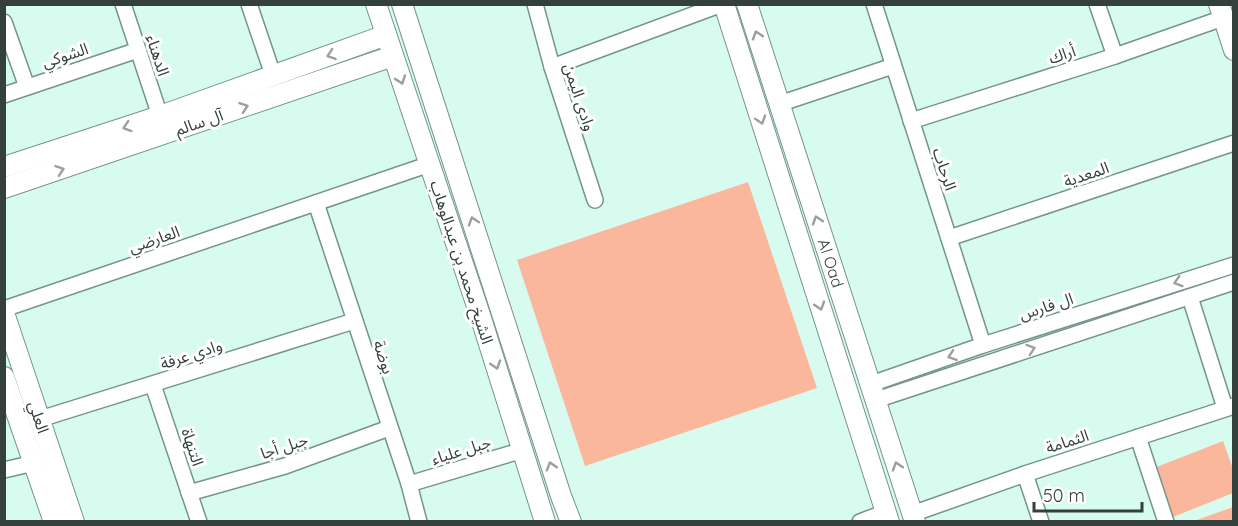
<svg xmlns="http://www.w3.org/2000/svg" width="1238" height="526" viewBox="0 0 1238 526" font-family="Quicksand,'Noto Sans Arabic',sans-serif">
  <rect width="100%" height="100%" fill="#d8fbf0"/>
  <g fill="#fab79b">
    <path d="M 748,182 L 817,388 L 585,466 L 517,260 Z"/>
    <path d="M 1223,441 L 1233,469 L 1233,493 L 1173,517 L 1154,468 Z"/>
    <path d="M 1233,507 L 1233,521 L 1194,521 Z"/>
  </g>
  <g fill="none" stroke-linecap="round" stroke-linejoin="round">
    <g stroke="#75948b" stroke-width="18">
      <g id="street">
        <path d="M 123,4 L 160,116"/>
        <path d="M 249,4 L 273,75"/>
        <path d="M 535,4 L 552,67 L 595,200"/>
        <path d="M 874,4 L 983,345"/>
        <path d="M 1097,4 L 1115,56"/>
        <path d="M 4,22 L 27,87"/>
        <path d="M 552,67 L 722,4"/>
        <path d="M 4,95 L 138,50"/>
        <path d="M 779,104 L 893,66"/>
        <path d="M 911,121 L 1115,56 L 1223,18"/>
        <path d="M 316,203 L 409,484 L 419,522"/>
        <path d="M 949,238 L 1234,143"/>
        <path d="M 1190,297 L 1225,408"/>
        <path d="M 4,309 L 430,164"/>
        <path d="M 871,384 L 983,345 L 1234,265"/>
        <path d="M 153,385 L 199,522"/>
        <path d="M 876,400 L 1234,282"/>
        <path d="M 40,419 L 354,321"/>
        <path d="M 1138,437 L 1166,522"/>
        <path d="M 4,470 L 34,463"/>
        <path d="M 1025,474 L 1041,522"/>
        <path d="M 409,484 L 523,450"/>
        <path d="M 189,493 L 285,466 L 389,428"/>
        <path d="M 912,514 L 1025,474 L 1234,406"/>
        <path d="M 860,522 L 886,512"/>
      </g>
    </g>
    <g stroke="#75948b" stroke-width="22">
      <g id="secondary">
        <path d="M 376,4 L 479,312 L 545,522"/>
        <path d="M 402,4 L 561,496 L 571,522"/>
        <path d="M 724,4 L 889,522"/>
        <path d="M 747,4 L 915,522"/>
        <path d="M 1219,4 L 1234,50"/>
        <path d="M 4,167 L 160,116 L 386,35"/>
        <path d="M 4,188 L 393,56"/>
        <path d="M 4,313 L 74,522"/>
        <path d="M 4,377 L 54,522"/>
      </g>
    </g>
    <use href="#street" stroke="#fff" stroke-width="15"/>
    <use href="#secondary" stroke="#fff" stroke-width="20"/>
  </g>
  <defs><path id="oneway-chevron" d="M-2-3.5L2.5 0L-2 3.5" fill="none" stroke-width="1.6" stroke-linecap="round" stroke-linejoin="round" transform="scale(1.5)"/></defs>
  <g stroke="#99a09e">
    <use href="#oneway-chevron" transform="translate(757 35) rotate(-108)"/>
    <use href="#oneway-chevron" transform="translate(331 55) rotate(161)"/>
    <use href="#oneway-chevron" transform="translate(401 80) rotate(71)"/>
    <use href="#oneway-chevron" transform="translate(244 107) rotate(-19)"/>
    <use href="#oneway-chevron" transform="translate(761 120) rotate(72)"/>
    <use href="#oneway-chevron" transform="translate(127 127) rotate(162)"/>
    <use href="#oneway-chevron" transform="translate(60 170) rotate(-19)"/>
    <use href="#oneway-chevron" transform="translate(817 220) rotate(-108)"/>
    <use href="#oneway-chevron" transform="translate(473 221) rotate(-108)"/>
    <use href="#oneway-chevron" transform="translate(1178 282) rotate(162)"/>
    <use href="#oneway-chevron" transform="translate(820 306) rotate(72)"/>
    <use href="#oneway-chevron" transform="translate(1031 349) rotate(-18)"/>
    <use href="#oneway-chevron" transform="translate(952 356) rotate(161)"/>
    <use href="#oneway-chevron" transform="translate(496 365) rotate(72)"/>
    <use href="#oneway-chevron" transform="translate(551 466) rotate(-107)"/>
    <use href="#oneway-chevron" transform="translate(897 466) rotate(-108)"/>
  </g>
  <g text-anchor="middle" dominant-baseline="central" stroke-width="6" stroke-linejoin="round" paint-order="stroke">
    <g font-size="16" fill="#33403c" stroke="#fff">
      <text transform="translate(1062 54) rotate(-18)">أراك</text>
      <text transform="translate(65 55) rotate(-18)">الشوكي</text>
      <text transform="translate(158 55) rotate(72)">الدهناء</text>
      <text transform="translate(580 97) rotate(72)">وادى اليمن</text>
      <text transform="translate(199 122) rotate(-19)">آل سالم</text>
      <text transform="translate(945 169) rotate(72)">الرحاب</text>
      <text transform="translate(1086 174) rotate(-19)">المعدية</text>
      <text transform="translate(154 239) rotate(-19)">العارضي</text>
      <text transform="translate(462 262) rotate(72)">الشيخ محمد بن عبدالوهاب</text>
      <text transform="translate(831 263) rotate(72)">Al Oad</text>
      <text transform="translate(1046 306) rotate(-18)">ال فارس</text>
      <text transform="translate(191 354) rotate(-18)">وادي عرفة</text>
      <text transform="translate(384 357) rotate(72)">بوضة</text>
      <text transform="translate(39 417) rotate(72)">العلي</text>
      <text transform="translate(1067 441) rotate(-18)">الثمامة</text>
      <text transform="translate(284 446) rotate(-18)">جبل أجا</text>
      <text transform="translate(193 447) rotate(72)">التنهاة</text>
      <text transform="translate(461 450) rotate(-17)">جبل علياء</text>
    </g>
  </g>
  <rect width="1238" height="526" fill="none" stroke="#33403c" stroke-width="12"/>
  <path d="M1034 502v9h108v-9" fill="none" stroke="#33403c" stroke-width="3"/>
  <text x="1043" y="502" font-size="18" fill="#33403c" stroke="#ffffff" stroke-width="4.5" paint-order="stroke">50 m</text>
</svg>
